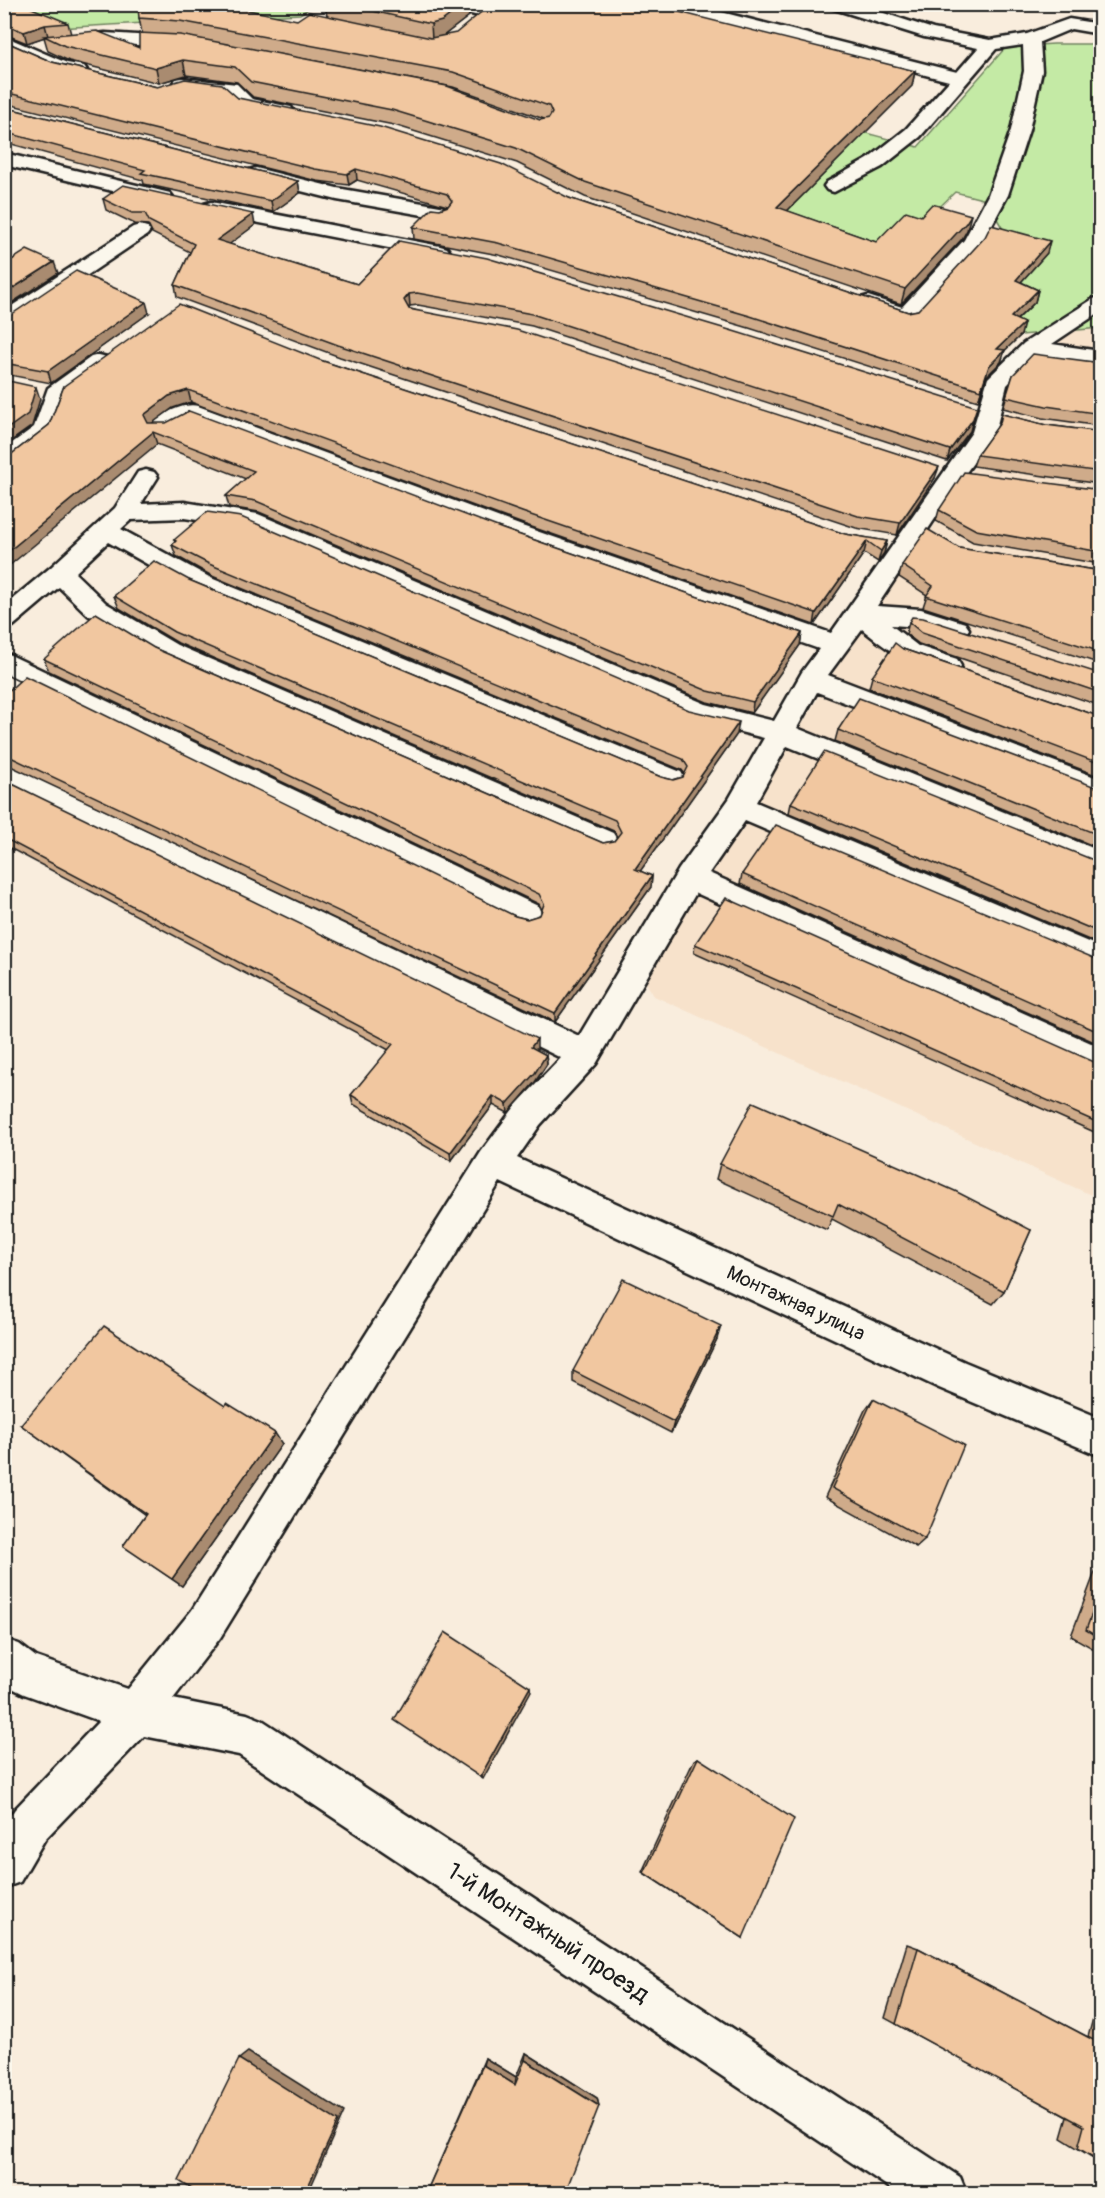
<svg xmlns="http://www.w3.org/2000/svg" width="1105" height="2198" viewBox="0 0 1105 2198" font-family="Pangolin,sans-serif">
  <rect width="100%" height="100%" fill="#f9eddd"/>
  <filter id="ink" filterUnits="userSpaceOnUse"><feTurbulence type="fractalNoise" baseFrequency=".0167" numOctaves="2"/><feDisplacementMap in="SourceGraphic" scale="12" xChannelSelector="R" yChannelSelector="G"/><feConvolveMatrix kernelMatrix="1 2 1 2 8 2 1 2 1" color-interpolation-filters="sRGB"/></filter>
  <g filter="url(#ink)">
    <path fill="#f7e2cb" d="M 1100,328 L 1100,1199 L 654,996 L 645,981 L 842,659 L 966,480 L 1010,411 L 1013,385 L 1026,365 L 1071,329 Z"/>
    <g fill="#c4eaa5" stroke="#708360" stroke-width="1.5">
      <path d="M 4,5 L 315,5 L 300,14 L 57,28 Z"/>
      <path d="M 1054,44 L 1100,44 L 1100,328 L 1021,335 L 1007,329 L 1012,292 L 1011,243 L 986,200 L 955,192 L 903,243 L 796,240 L 576,55 L 918,147 L 1006,47 Z"/>
    </g>
    <g fill="none" stroke-linecap="round" stroke-linejoin="round">
      <g stroke="#1c1c1c" stroke-width="5">
        <g id="minor">
          <path d="M 443,4 L 474,4 L 494,9 L 496,13 L 494,17 L 488,18 L 445,8 Z"/>
          <path d="M 660,4 L 690,4 L 957,72 L 978,48 L 924,37 L 831,8 L 829,4 L 856,4 L 933,29 L 990,40 L 1027,34 L 1069,19 L 1100,24 L 1100,34 L 1071,29 L 1040,42 L 1042,71 L 1029,130 L 1008,195 L 980,247 L 914,320 L 906,321 L 861,306 L 857,302 L 861,298 L 868,296 L 902,307 L 964,240 L 988,195 L 1011,130 L 1024,71 L 1023,45 L 996,49 L 920,137 L 882,167 L 834,192 L 827,190 L 824,186 L 827,182 L 868,159 L 906,129 L 949,81 L 662,8 Z"/>
          <path d="M 105,33 L 184,38 L 190,39 L 193,43 L 190,47 L 184,48 L 105,43 L 68,45 L 65,41 L 68,37 Z"/>
          <path d="M 4,36 L 67,63 L 84,66 L 87,70 L 84,74 C 59,80 27,58 4,48 Z"/>
          <path d="M 182,78 L 237,84 L 252,99 L 291,107 L 294,111 L 291,115 L 285,117 L 240,107 L 226,93 L 176,87 L 173,83 L 176,79 Z"/>
          <path d="M 4,153 L 170,193 L 173,197 L 170,201 L 163,203 L 4,165 Z"/>
          <path d="M 256,168 L 337,188 L 440,206 L 447,208 L 450,212 L 447,216 L 440,218 L 337,200 L 249,178 L 246,174 L 249,170 Z"/>
          <path d="M 211,202 L 440,246 L 447,248 L 450,252 L 447,256 L 440,258 L 204,212 L 201,208 L 204,204 Z"/>
          <path d="M 140,225 L 147,227 L 150,231 L 147,235 L 12,326 L 4,327 L 4,311 L 133,227 Z"/>
          <path d="M 1100,297 L 1100,312 L 1052,344 L 1100,351 L 1100,363 L 1037,355 L 1007,385 L 995,433 L 962,478 L 877,606 L 921,609 L 965,623 L 969,629 L 965,635 L 956,638 L 920,627 L 891,625 L 918,646 L 957,659 L 961,666 L 957,673 C 928,681 884,647 862,629 L 828,675 L 1100,779 L 1100,800 L 817,692 L 797,728 L 1100,851 L 1100,874 L 787,746 L 756,802 L 1100,947 L 1100,972 L 745,821 L 709,873 L 1100,1047 L 1100,1076 L 696,893 L 596,1064 L 540,1125 L 517,1158 L 965,1362 L 1100,1418 L 1100,1456 L 939,1388 L 500,1182 L 220,1638 L 173,1699 L 247,1714 L 262,1720 L 960,2177 L 967,2194 L 899,2194 L 239,1755 L 144,1736 L 45,1839 L 20,1882 L 4,1888 L 4,1825 L 15,1809 L 99,1721 L 24,1694 L 4,1684 L 4,1639 L 19,1644 L 36,1657 L 128,1689 L 192,1610 L 481,1152 L 516,1105 L 561,1058 L 4,785 L 4,763 L 579,1036 L 679,869 L 729,799 L 764,738 L 689,719 L 244,527 L 184,518 L 131,520 L 121,529 L 211,578 L 681,772 L 685,779 L 681,786 L 671,789 L 661,786 L 193,590 L 108,542 L 75,573 L 106,603 L 177,645 L 613,833 L 618,841 L 613,849 L 603,852 L 159,657 L 88,615 L 59,587 L 13,626 L 4,629 L 4,606 L 51,567 L 115,508 L 138,472 L 146,470 L 154,472 L 158,477 L 141,504 L 184,502 L 258,514 L 706,704 L 774,721 L 802,672 L 819,649 L 504,538 L 192,420 C 179,427 168,437 153,433 L 149,428 C 158,415 183,402 198,406 L 522,526 L 831,633 L 972,432 L 988,378 L 1024,343 L 1093,299 Z"/>
          <path d="M 99,355 L 107,357 L 110,362 L 66,396 L 52,435 L 12,466 L 4,468 L 4,449 L 34,427 L 48,388 L 91,357 Z"/>
          <path d="M 4,652 L 538,906 L 542,915 L 538,924 L 527,927 L 516,924 L 4,672 Z"/>
        </g>
      </g>
      <use href="#minor" fill="#fbf7ec" fill-rule="evenodd"/>
    </g>
    <g fill="#cfab8a" stroke="#1c1c1c" stroke-width="1.5" fill-rule="evenodd">
      <path d="M 4,4 L 68,23 L 71,34 L 139,48 L 142,33 L 139,18 L 297,20 L 327,16 L 325,4 L 468,4 L 469,16 L 443,36 L 915,71 L 912,86 L 787,211 L 876,242 L 967,230 L 962,239 L 901,304 L 585,197 L 517,163 L 394,125 L 253,97 L 237,82 L 186,75 L 159,83 L 69,61 L 48,51 L 44,37 L 27,43 L 4,34 ZM 181,36 L 453,87 L 544,119 L 540,120 Z"/>
      <path d="M 4,41 L 52,62 L 157,87 L 238,98 L 569,198 L 908,312 L 918,310 L 1047,253 L 1021,282 L 1038,290 L 1035,302 L 1017,320 L 1021,335 L 1005,350 L 1001,362 L 986,377 L 978,401 L 749,328 L 499,255 L 414,239 L 413,227 L 440,209 L 448,206 L 357,180 L 349,185 L 317,181 L 4,103 Z"/>
      <path d="M 4,107 L 298,181 L 300,193 L 273,212 L 144,184 L 143,180 L 4,142 Z"/>
      <path d="M 103,199 L 255,225 L 229,244 L 357,284 L 399,241 L 970,431 L 947,461 L 532,326 L 418,305 L 410,306 L 408,308 L 935,478 L 897,535 L 856,528 L 340,357 L 177,297 L 175,285 L 190,252 L 152,233 L 148,225 L 135,224 L 106,210 Z"/>
      <path d="M 149,313 L 51,383 L 4,374 L 4,317 Z"/>
      <path d="M 320,360 L 845,534 L 887,541 L 884,553 L 878,562 L 864,553 L 814,625 L 523,524 L 191,402 L 173,408 L 152,423 L 503,529 L 802,633 L 800,645 L 752,713 L 707,702 L 259,512 L 229,507 L 226,496 L 246,479 L 157,444 L 9,456 L 49,425 L 64,386 Z"/>
      <path d="M 1101,363 L 1101,429 L 1100,426 L 1042,418 L 1003,408 L 1013,375 Z"/>
      <path d="M 1002,414 L 1046,425 L 1101,432 L 1101,487 L 1100,484 L 973,466 L 977,455 L 999,425 Z"/>
      <path d="M 1101,490 L 1101,566 L 1100,564 L 973,542 L 936,521 L 939,510 Z"/>
      <path d="M 174,540 L 737,734 L 640,871 L 652,876 L 651,887 L 555,1022 L 4,763 L 4,695 L 515,916 L 527,919 L 540,915 L 542,910 L 539,904 L 49,671 L 44,659 L 154,648 L 603,843 L 614,841 L 617,837 L 614,831 L 178,643 L 119,608 L 114,596 L 189,580 L 661,777 L 673,780 L 683,777 L 685,774 L 682,770 L 212,576 L 176,556 L 172,545 L 175,542 Z"/>
      <path d="M 959,548 L 1101,571 L 1101,664 L 923,607 L 927,595 L 899,577 L 902,565 Z"/>
      <path d="M 909,622 L 1101,674 L 1101,706 L 919,644 L 906,634 Z"/>
      <path d="M 903,649 L 1101,717 L 1101,777 L 869,688 L 872,677 Z"/>
      <path d="M 838,730 L 1101,789 L 1101,849 L 835,741 Z"/>
      <path d="M 4,780 L 537,1049 L 536,1050 L 546,1055 L 547,1064 L 535,1082 L 508,1113 L 493,1105 L 451,1161 L 353,1104 L 351,1095 L 389,1050 L 4,845 Z"/>
      <path d="M 791,803 L 1101,863 L 1101,945 L 789,813 Z"/>
      <path d="M 742,874 L 1101,961 L 1101,1045 L 740,884 Z"/>
      <path d="M 695,944 L 1101,1065 L 1101,1135 L 694,953 Z"/>
      <path d="M 720,1164 L 1031,1230 L 1004,1291 L 993,1304 L 832,1219 L 827,1230 L 716,1179 Z"/>
      <path d="M 717,1339 L 671,1433 L 573,1382 L 573,1371 Z"/>
      <path d="M 873,1399 L 925,1539 L 916,1547 L 825,1497 L 865,1410 Z"/>
      <path d="M 21,1425 L 282,1444 L 182,1586 L 123,1546 L 145,1515 Z"/>
      <path d="M 1101,1556 L 1101,1653 L 1071,1636 Z"/>
      <path d="M 698,1758 L 743,1938 L 642,1872 L 694,1760 Z"/>
      <path d="M 907,1944 L 918,1948 L 1088,2037 L 1098,2000 L 1101,2001 L 1101,2163 L 1061,2138 L 1067,2117 L 885,2018 Z"/>
      <path d="M 526,2053 L 597,2098 L 599,2106 L 426,2193 L 485,2058 L 516,2077 Z"/>
    </g>
    <g fill="#a98b70" stroke="#1c1c1c" stroke-width="1.5">
      <path d="M 464,4 L 468,4 L 469,16 L 443,36 L 432,39 L 431,24 Z"/>
      <path d="M 45,25 L 48,36 L 27,43 L 24,32 Z"/>
      <path d="M 183,60 L 186,75 L 159,83 L 156,68 Z"/>
      <path d="M 915,71 L 912,86 L 775,223 L 777,207 Z"/>
      <path d="M 356,169 L 357,180 L 349,185 L 347,174 Z"/>
      <path d="M 298,181 L 300,193 L 273,212 L 271,201 Z"/>
      <path d="M 253,214 L 255,225 L 219,252 L 217,240 Z"/>
      <path d="M 971,215 L 967,230 L 962,239 L 901,304 L 905,289 Z"/>
      <path d="M 1050,241 L 1047,253 L 1012,292 L 1016,280 Z"/>
      <path d="M 54,262 L 58,273 L 4,308 L 4,294 Z"/>
      <path d="M 1038,290 L 1035,302 L 1007,329 L 1011,317 Z"/>
      <path d="M 409,294 L 410,306 L 405,312 L 404,300 Z"/>
      <path d="M 146,302 L 149,313 L 51,383 L 48,371 Z"/>
      <path d="M 1024,323 L 1021,335 L 994,361 L 997,349 Z"/>
      <path d="M 1005,350 L 1001,362 L 986,377 L 978,401 L 989,366 Z"/>
      <path d="M 36,387 L 40,399 L 32,426 L 4,446 L 4,431 Z"/>
      <path d="M 188,390 L 191,402 L 173,408 L 147,427 L 144,415 L 169,396 Z"/>
      <path d="M 973,419 L 970,431 L 947,461 L 950,450 Z"/>
      <path d="M 153,432 L 157,444 L 4,570 L 4,555 Z"/>
      <path d="M 939,467 L 935,478 L 897,535 L 900,523 Z"/>
      <path d="M 867,541 L 864,553 L 814,625 L 816,613 Z"/>
      <path d="M 887,541 L 884,553 L 878,562 L 881,551 Z"/>
      <path d="M 802,633 L 800,645 L 752,713 L 753,702 Z"/>
      <path d="M 739,722 L 737,734 L 634,880 L 635,869 Z"/>
      <path d="M 652,876 L 651,887 L 555,1022 L 555,1013 Z"/>
      <path d="M 4,947 L 8,953 L 4,956 Z"/>
      <path d="M 537,1039 L 537,1049 L 531,1057 L 531,1047 Z"/>
      <path d="M 546,1055 L 547,1064 L 535,1082 L 508,1113 L 507,1104 Z"/>
      <path d="M 493,1096 L 493,1105 L 451,1161 L 450,1153 Z"/>
      <path d="M 721,1326 L 717,1339 L 671,1433 L 674,1422 Z"/>
      <path d="M 275,1433 L 282,1444 L 182,1586 L 172,1579 Z"/>
      <path d="M 530,1687 L 531,1691 L 483,1779 L 480,1777 Z"/>
      <path d="M 248,2052 L 344,2112 L 308,2193 L 305,2193 L 239,2059 Z"/>
      <path d="M 526,2053 L 597,2098 L 599,2106 L 525,2060 Z"/>
      <path d="M 485,2058 L 516,2077 L 515,2085 L 483,2065 Z"/>
    </g>
    <g fill="#f1c7a0" stroke="#1c1c1c" stroke-width="1.5">
      <path d="M 4,4 L 22,4 L 68,23 L 45,25 L 24,32 L 4,24 Z"/>
      <path d="M 341,4 L 464,4 L 442,21 L 431,24 Z"/>
      <path d="M 491,4 L 647,4 L 915,71 L 777,207 L 876,242 L 906,211 L 921,216 L 932,204 L 971,215 L 966,223 L 905,289 L 585,182 L 516,148 L 392,110 L 251,82 L 235,67 L 183,60 L 156,68 L 65,46 L 44,36 L 97,31 L 139,48 L 139,33 L 180,35 L 447,86 L 540,120 L 549,118 L 552,113 L 549,106 L 453,72 L 180,21 L 139,18 L 138,8 L 182,6 L 236,11 L 239,8 L 297,20 L 309,12 L 431,38 L 456,33 Z"/>
      <path d="M 4,41 L 52,62 L 157,87 L 185,79 L 222,84 L 238,98 L 380,127 L 501,164 L 569,198 L 908,312 L 918,310 L 985,237 L 991,225 L 1050,241 L 1016,280 L 1038,290 L 1011,317 L 1024,323 L 997,349 L 1005,350 L 989,366 L 981,390 L 750,316 L 498,243 L 413,227 L 432,208 L 440,209 L 448,206 L 452,201 L 447,194 L 356,169 L 347,174 L 315,169 L 4,92 Z"/>
      <path d="M 4,107 L 298,181 L 271,201 L 141,173 L 145,170 L 4,132 Z"/>
      <path d="M 123,185 L 253,214 L 217,240 L 357,284 L 399,241 L 487,258 L 733,331 L 977,407 L 973,419 L 950,450 L 532,314 L 417,293 L 409,294 L 404,300 L 409,309 L 517,330 L 939,467 L 900,523 L 858,516 L 338,345 L 175,285 L 194,244 L 149,221 L 145,213 L 132,213 L 103,199 Z"/>
      <path d="M 27,250 L 54,262 L 4,294 L 4,265 Z"/>
      <path d="M 76,271 L 146,302 L 48,371 L 4,363 L 4,317 L 9,316 Z"/>
      <path d="M 179,304 L 320,360 L 845,534 L 887,541 L 881,551 L 867,541 L 816,613 L 522,512 L 188,390 L 169,396 L 144,415 L 148,423 L 166,423 L 189,411 L 503,529 L 802,633 L 753,702 L 708,691 L 256,501 L 226,496 L 254,471 L 153,432 L 4,555 L 4,457 L 9,456 L 49,425 L 64,386 Z"/>
      <path d="M 1033,354 L 1101,363 L 1101,414 L 1046,406 L 1006,397 L 1013,375 Z"/>
      <path d="M 4,380 L 36,387 L 28,414 L 4,431 Z"/>
      <path d="M 1002,414 L 1046,425 L 1101,432 L 1101,472 L 977,455 L 1000,423 Z"/>
      <path d="M 964,472 L 1101,490 L 1101,552 L 976,530 L 939,510 Z"/>
      <path d="M 207,512 L 241,517 L 689,710 L 739,722 L 635,869 L 652,876 L 555,1013 L 4,754 L 4,695 L 25,676 L 515,916 L 527,919 L 540,915 L 544,904 L 539,894 L 44,659 L 96,613 L 154,648 L 603,843 L 614,841 L 621,832 L 615,820 L 174,632 L 114,596 L 154,561 L 189,580 L 661,777 L 673,780 L 683,777 L 688,767 L 683,759 L 209,564 L 172,545 L 176,541 L 174,540 Z"/>
      <path d="M 927,529 L 959,548 L 1101,571 L 1101,652 L 926,596 L 933,586 L 902,565 Z"/>
      <path d="M 912,617 L 923,618 L 1101,674 L 1101,693 L 922,633 L 909,622 Z"/>
      <path d="M 895,643 L 903,649 L 1101,717 L 1101,764 L 872,677 Z"/>
      <path d="M 859,698 L 1101,789 L 1101,836 L 838,730 Z"/>
      <path d="M 824,752 L 1101,863 L 1101,933 L 791,803 Z"/>
      <path d="M 4,780 L 537,1039 L 531,1047 L 546,1055 L 535,1073 L 507,1104 L 493,1096 L 450,1153 L 351,1095 L 393,1044 L 4,838 Z"/>
      <path d="M 776,825 L 1101,961 L 1101,1033 L 742,874 Z"/>
      <path d="M 726,898 L 1101,1065 L 1101,1124 L 695,944 Z"/>
      <path d="M 753,1102 L 955,1191 L 1031,1230 L 1004,1291 L 838,1204 L 833,1216 L 720,1164 Z"/>
      <path d="M 623,1279 L 721,1326 L 674,1422 L 573,1371 Z"/>
      <path d="M 104,1326 L 225,1406 L 227,1403 L 275,1433 L 172,1579 L 123,1546 L 146,1514 L 21,1425 Z"/>
      <path d="M 873,1399 L 964,1445 L 925,1539 L 832,1488 Z"/>
      <path d="M 1101,1589 L 1101,1639 L 1086,1630 Z"/>
      <path d="M 445,1632 L 530,1687 L 480,1777 L 394,1720 Z"/>
      <path d="M 698,1758 L 794,1819 L 743,1938 L 644,1873 Z"/>
      <path d="M 918,1948 L 1101,2044 L 1101,2162 L 1078,2148 L 1084,2126 L 896,2024 Z"/>
      <path d="M 239,2059 L 338,2121 L 305,2193 L 198,2193 L 179,2181 Z"/>
      <path d="M 525,2060 L 599,2106 L 565,2193 L 426,2193 L 483,2065 L 515,2085 Z"/>
    </g>
  </g>
  <g text-anchor="middle" dominant-baseline="central" stroke-width="5" stroke-linejoin="round" paint-order="stroke">
    <g font-size="20" fill="#1c1c1c" stroke="#fbf7ec">
      <text transform="translate(796 1303) rotate(25)">Монтажная улица</text>
    </g>
    <g font-size="24" fill="#1c1c1c" stroke="#fbf7ec">
      <text transform="translate(548 1933) rotate(33)">1-й Монтажный проезд</text>
    </g>
  </g>
  <rect width="1105" height="2198" fill="none" stroke="#fbf7ec" stroke-width="24"/>
  <rect x="12" y="12" width="1081" height="2174" fill="none" stroke="#1c1c1c" stroke-width="2" filter="url(#ink)"/>
</svg>
